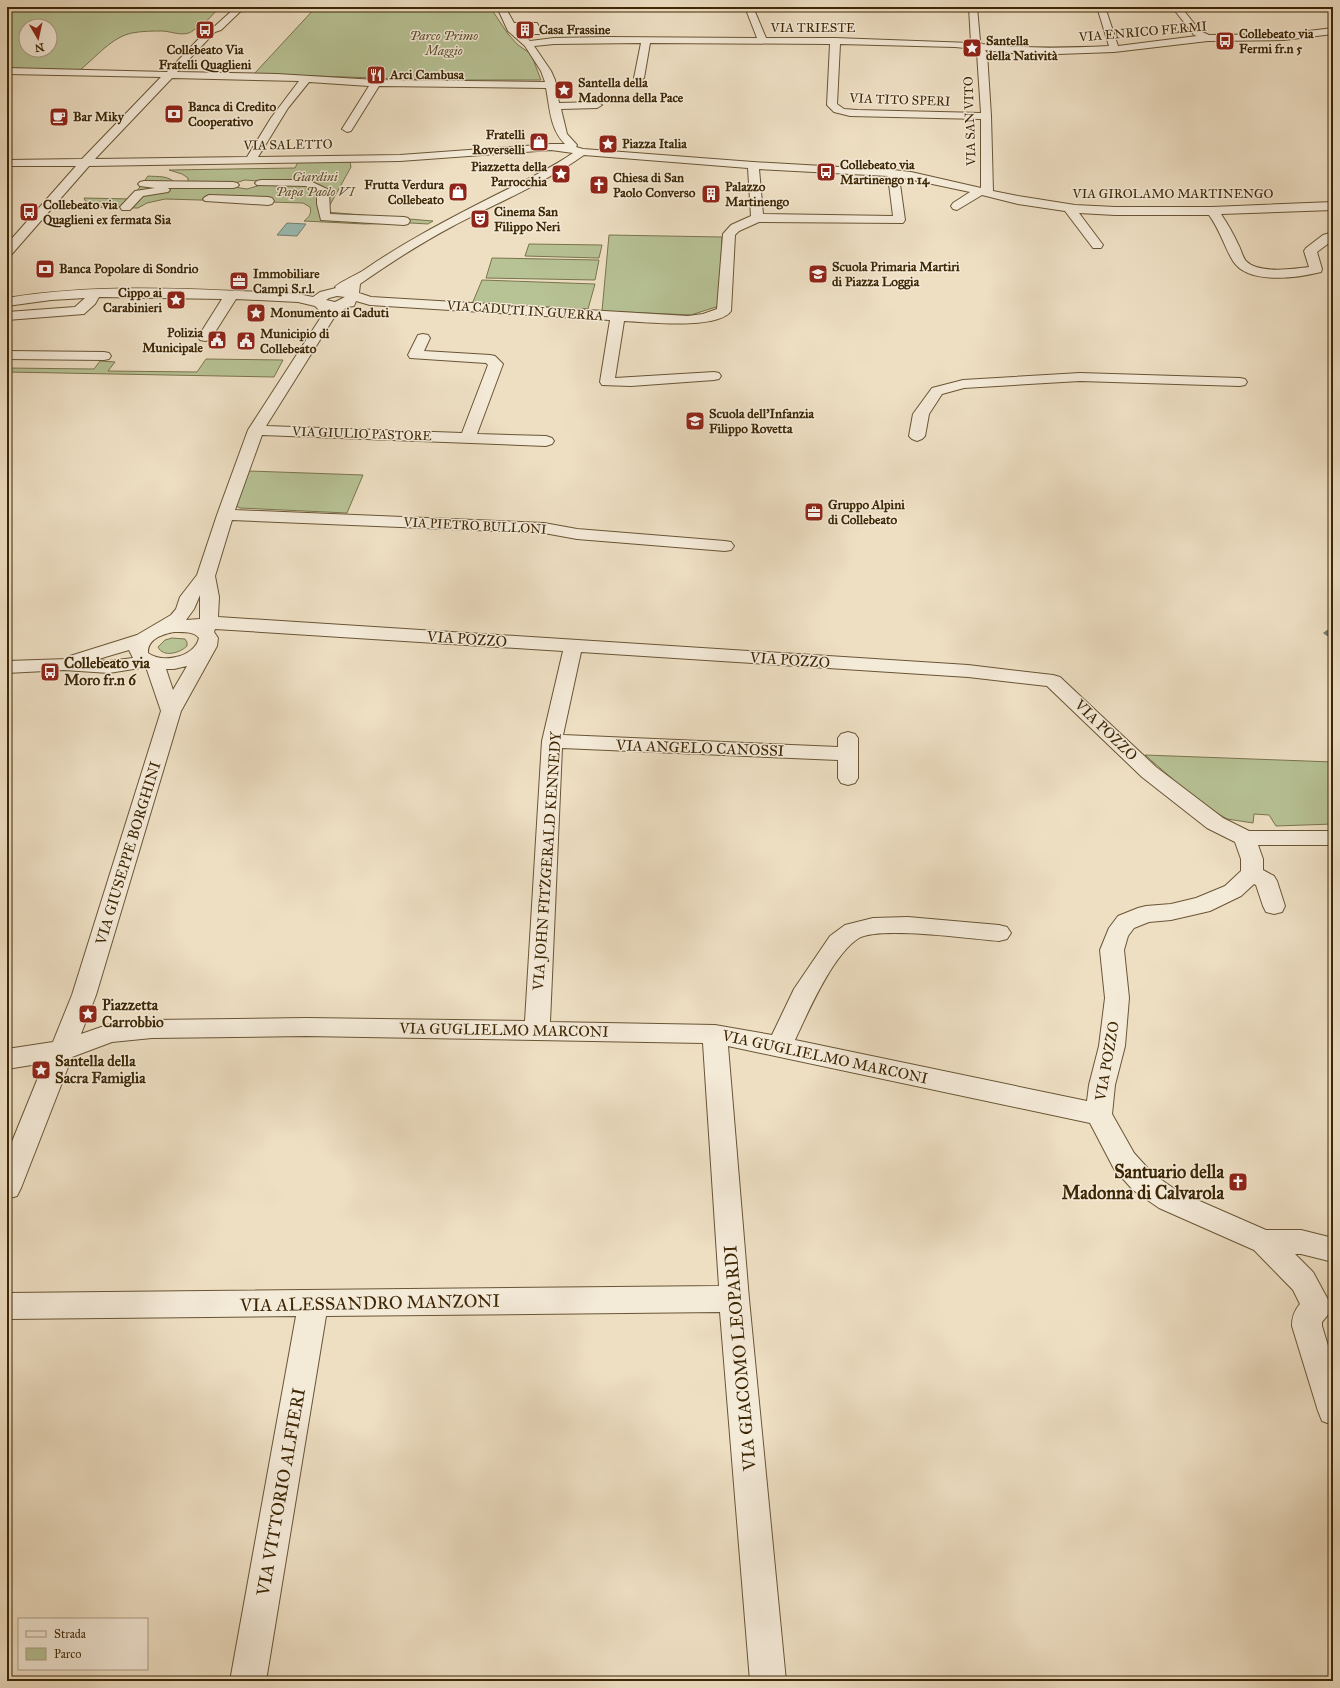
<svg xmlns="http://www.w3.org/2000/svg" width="1340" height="1688" viewBox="0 0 1340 1688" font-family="'IM FELL Great Primer',serif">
  <rect width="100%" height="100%" fill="#eedfc3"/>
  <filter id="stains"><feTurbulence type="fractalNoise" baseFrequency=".005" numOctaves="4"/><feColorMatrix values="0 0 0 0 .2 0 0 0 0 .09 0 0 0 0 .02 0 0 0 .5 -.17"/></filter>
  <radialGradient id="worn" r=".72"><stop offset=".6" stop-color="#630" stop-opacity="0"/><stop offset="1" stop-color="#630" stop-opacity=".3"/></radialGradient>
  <g fill="#b7c295" stroke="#7a744d" fill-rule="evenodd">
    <path d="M 7,7 L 220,7 L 199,29 L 195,29 C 186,38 174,32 163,31 C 153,31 142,31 132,33 C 112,37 96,57 80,70 L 7,68 ZM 26,26 L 50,26 L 50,50 L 26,50 Z"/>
    <path d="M 316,7 L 490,7 L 508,34 L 518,45 L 531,54 L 541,80 L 436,80 L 254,74 Z"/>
    <path d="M 298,162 L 350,162 L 351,167 L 326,212 L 433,221 L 428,224 L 411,223 L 365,224 L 304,221 C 309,217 312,214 310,207 L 303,203 L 165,199 L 147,203 L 138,208 L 88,207 L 84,198 L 131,199 L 148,176 C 158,177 169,175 176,184 L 188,183 L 188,178 L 182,174 L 169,170 L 295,168 ZM 245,180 L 259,181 L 261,185 L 247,189 L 234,187 L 235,183 Z"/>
    <path d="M 609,235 L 722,237 L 719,306 L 691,315 L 602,311 Z"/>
    <path d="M 529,244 L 602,245 L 599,258 L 525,256 Z"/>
    <path d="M 492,258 L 599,260 L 595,280 L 486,278 Z"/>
    <path d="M 482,280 L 595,284 L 588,309 L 472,304 Z"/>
    <path d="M 206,359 L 283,360 L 274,377 L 7,372 L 7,368 L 94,369 L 100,361 L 115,362 L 108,371 L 197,372 Z"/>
    <path d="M 249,471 L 363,475 L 347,513 L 240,508 L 236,506 Z"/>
    <path d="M 172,638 L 185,639 L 187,642 L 187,646 C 180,653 163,658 158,647 L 165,640 Z"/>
    <path d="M 1145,755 L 1333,762 L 1333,824 L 1276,826 L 1269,815 L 1254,814 L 1253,823 L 1227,819 L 1199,802 Z"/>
  </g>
  <path fill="#99bcb6" stroke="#74806f" d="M 287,223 L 306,224 L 297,236 L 277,235 Z"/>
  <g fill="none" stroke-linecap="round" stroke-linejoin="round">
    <path fill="#74806f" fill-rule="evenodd" d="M 1333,630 L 1333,636 L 1327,636 L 1323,633 L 1327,630 Z"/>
    <g stroke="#695534" stroke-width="2">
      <g id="minor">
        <path d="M 236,7 L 245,7 L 221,30 L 215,32 L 177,72 L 277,74 L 376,80 L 545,82 L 541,71 L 525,46 L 508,31 L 497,7 L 505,7 L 514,23 L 537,23 L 542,32 L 540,34 L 534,34 L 531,28 L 516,28 L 530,41 L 554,38 L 606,37 L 757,38 L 745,7 L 753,7 L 766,38 L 835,38 L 971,43 L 969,7 L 977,7 L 980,41 L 981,44 C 1024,49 1066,48 1109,46 L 1097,7 L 1105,7 L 1118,46 L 1197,36 L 1194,35 L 1172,7 L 1181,7 L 1200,31 L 1209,35 L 1284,34 L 1333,28 L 1333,34 L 1284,40 L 1208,41 L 1114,52 L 1058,54 L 1011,53 L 985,50 L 987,53 L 991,116 L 993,191 L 1018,196 L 1075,205 L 1115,207 L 1212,207 L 1333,202 L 1333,210 L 1221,214 C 1227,223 1233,233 1238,244 C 1241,249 1242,256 1246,261 C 1258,274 1293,269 1309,267 L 1304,251 L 1306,248 L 1323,235 L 1333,232 L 1333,240 L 1317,252 L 1322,269 L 1321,272 C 1297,278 1248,285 1233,261 C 1224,246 1220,230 1209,215 L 1115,215 L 1079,213 L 1103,245 L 1101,248 L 1093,248 L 1065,211 L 1018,204 L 982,195 L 957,210 L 953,209 L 951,206 L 953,203 L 970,192 L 899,177 L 905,220 L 903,223 L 759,222 L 739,231 L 735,235 L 731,311 C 718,330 646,322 624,321 L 615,378 L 714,372 L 719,373 L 721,376 L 719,379 L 714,380 L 631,386 L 602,385 L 600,382 L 610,320 L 370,305 L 356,301 L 354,306 L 347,307 L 335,316 L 266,426 L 462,433 L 488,365 L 486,363 L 410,358 L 408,355 L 418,335 L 423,334 L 428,335 L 430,338 L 424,351 L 490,355 L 495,356 L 503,364 L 477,434 L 546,436 L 552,438 L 554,441 L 552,444 L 546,446 L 262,435 L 235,510 L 544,523 L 577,529 L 725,541 L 731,542 L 734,546 L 731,550 L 725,551 L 577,539 L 544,533 L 232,520 L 215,576 L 219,597 L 218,617 L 968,665 L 1053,675 L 1060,677 L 1156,767 L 1223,818 L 1249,831 L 1333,831 L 1333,845 L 1258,845 L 1263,859 L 1263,870 L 1274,876 L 1277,881 L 1285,906 L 1282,912 L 1274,914 L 1266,912 L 1263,906 L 1256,885 L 1254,884 L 1241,896 L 1210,911 L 1171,920 L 1149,922 L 1134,928 L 1128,936 L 1124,950 L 1129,998 L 1125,1046 L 1115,1085 L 1112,1114 L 1134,1153 L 1153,1174 L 1179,1192 L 1266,1230 L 1301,1230 L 1333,1238 L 1333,1262 L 1301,1254 L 1295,1254 L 1313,1272 L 1332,1307 L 1327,1316 L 1322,1322 L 1322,1326 L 1333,1362 L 1333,1425 L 1322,1421 L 1318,1411 L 1292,1326 C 1292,1317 1294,1311 1300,1304 L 1293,1290 L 1254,1250 L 1159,1208 L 1133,1190 L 1114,1169 L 1090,1123 L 728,1046 L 749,1299 L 786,1681 L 750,1681 L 720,1312 L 326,1316 L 266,1681 L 230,1681 L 296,1316 L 7,1319 L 7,1293 L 719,1286 L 703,1043 L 306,1036 L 152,1038 L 112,1042 L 72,1057 L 21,1188 L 17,1196 L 7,1199 L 7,1154 L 44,1063 L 7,1069 L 7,1049 L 53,1042 L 72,995 L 161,711 L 146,667 L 109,673 L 64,670 L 7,673 L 7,661 L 68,659 L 70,656 L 137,635 L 171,615 L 176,609 L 180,597 L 197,575 L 217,515 L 248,430 L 323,314 L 315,306 L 298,302 L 236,299 L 210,340 L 205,341 L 200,340 L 198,337 L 222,299 L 99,297 L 95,304 L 84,314 L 7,320 L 7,312 L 75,307 L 85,298 L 51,300 L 7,306 L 7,298 C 98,283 192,289 284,293 L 298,294 L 313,297 L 320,292 L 336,288 L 335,287 C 338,283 358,274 364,270 C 403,243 445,221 488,199 C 517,184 547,171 573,153 L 551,150 L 400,161 L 89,166 L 11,255 L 7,256 L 7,244 L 76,166 L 7,166 L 7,160 L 82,159 L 161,77 L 7,74 L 7,68 L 167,72 L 209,28 L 215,26 ZM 641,43 L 634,78 L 639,81 L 644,78 L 650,43 L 830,44 L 827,105 L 834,112 L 850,116 L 981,119 L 981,188 L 911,172 L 893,170 L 753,162 L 583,149 L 576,147 L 577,145 L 567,134 L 561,109 L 597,108 L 602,105 L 597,102 L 559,103 L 555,80 L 551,71 L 534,46 L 554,44 ZM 840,44 L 955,47 L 975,49 L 977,53 L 981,113 L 857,110 L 844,109 L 837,104 ZM 172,78 L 299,81 L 271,118 L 247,157 L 95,159 ZM 309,82 L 369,86 L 342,129 L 347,132 L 351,131 L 379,86 L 546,88 C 550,109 550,129 565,144 L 551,144 L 400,155 L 258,157 L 288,108 ZM 584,155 L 748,168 L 751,216 L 731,225 L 723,234 L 717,309 L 703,314 L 688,316 L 371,297 L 359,293 L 360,284 C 390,263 421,243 453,226 C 497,203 543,184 584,155 ZM 759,169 L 888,176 L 893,216 L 763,214 ZM 337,296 L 345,297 L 335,302 L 326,300 L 329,298 ZM 200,595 L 200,619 L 186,620 L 194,609 ZM 215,629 L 563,651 L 542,741 L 525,1021 L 306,1018 L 152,1020 L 110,1024 L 81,1034 L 96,995 L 181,711 L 217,646 L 218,638 L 214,632 ZM 174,632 C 182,632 194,631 199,638 C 195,657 162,664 148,653 C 147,639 163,634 174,632 ZM 129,650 L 133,658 L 109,661 L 95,660 ZM 581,652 L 968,677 L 1047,686 L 1142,777 L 1207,828 L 1235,842 L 1241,859 L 1241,871 L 1225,886 L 1196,898 L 1171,904 L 1146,906 L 1138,908 L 1118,916 L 1109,928 L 1100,950 L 1105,998 L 1099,1046 L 1089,1085 L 1087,1101 L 795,1040 C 808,1012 833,954 859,938 C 880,926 972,939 999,941 L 1007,939 L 1011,933 L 1007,927 L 999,925 L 908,917 L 873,918 L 845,925 L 830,936 L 794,989 L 772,1035 L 715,1025 L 550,1022 L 562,748 L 838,760 L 838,778 L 841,783 L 848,785 L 855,783 L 858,778 L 858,738 L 855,734 L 848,732 L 841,734 L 838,738 L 838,747 L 563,735 ZM 187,666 L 173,690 L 166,669 L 174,669 Z"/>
        <path d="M 261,180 L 308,180 L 327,189 L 329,191 L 330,214 L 404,217 L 408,218 L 410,221 L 408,224 L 404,225 L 321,220 L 317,204 L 317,193 L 306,186 L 257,185 L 255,183 L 257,181 Z"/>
        <path d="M 144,181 L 233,182 L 237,183 L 239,185 L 237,187 L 233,188 L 168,188 L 170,190 L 168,192 L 143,196 L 130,210 L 122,210 L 120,207 L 135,191 L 155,188 L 140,186 L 138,184 L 140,182 Z"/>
        <path d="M 209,195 L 268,197 L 272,198 L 274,201 L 272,204 L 268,205 L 205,201 L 203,199 L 205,197 Z"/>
        <path d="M 7,351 L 104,352 L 109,353 L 111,356 L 109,359 L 104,360 L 7,359 Z"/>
        <path d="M 1080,373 L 1240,378 L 1245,379 L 1247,382 L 1245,385 L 1240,386 L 1080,381 L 964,388 L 942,394 L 929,414 L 925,436 L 922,439 L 917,441 L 912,439 L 909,436 L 913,414 L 932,388 L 963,380 Z"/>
      </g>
    </g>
    <use href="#minor" fill="#f4ead8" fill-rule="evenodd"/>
  </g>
  <defs>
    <g id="bus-square" transform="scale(1)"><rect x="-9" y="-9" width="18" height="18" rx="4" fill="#8f2418" stroke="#f4ead8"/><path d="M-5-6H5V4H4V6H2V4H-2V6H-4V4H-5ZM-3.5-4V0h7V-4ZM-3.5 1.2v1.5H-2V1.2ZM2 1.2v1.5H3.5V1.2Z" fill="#fff"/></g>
    <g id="building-square" transform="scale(1)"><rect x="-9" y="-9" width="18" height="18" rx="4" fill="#8f2418" stroke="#f4ead8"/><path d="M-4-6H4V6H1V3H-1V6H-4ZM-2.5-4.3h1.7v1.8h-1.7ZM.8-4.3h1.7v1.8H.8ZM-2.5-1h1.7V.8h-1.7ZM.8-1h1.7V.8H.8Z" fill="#fff"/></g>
    <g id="sight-square" transform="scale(1)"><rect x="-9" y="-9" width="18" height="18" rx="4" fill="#8f2418" stroke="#f4ead8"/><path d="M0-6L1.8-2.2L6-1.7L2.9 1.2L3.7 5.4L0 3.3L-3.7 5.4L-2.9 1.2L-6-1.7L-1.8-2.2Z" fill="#fff"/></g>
    <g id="restaurant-square" transform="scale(1)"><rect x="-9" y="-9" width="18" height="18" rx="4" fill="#8f2418" stroke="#f4ead8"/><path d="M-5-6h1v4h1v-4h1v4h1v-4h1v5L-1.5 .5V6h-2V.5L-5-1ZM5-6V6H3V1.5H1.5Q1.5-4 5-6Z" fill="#fff"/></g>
    <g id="bank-square" transform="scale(1)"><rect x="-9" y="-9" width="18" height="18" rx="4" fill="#8f2418" stroke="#f4ead8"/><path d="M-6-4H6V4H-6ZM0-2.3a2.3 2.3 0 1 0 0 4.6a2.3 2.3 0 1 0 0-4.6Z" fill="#fff"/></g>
    <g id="cafe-square" transform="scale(1)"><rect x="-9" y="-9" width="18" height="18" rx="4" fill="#8f2418" stroke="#f4ead8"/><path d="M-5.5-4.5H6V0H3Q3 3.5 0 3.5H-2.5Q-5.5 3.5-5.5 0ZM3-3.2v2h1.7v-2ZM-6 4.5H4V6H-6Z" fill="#fff"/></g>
    <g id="shop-square" transform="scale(1)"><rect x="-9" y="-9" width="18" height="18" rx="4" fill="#8f2418" stroke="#f4ead8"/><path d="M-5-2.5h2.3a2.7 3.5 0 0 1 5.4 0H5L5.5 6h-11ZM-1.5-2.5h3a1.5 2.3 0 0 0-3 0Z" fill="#fff"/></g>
    <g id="church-square" transform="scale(1)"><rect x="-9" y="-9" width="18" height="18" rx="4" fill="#8f2418" stroke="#f4ead8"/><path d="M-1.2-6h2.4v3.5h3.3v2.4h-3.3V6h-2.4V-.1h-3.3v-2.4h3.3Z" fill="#fff"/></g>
    <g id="theatre-square" transform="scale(1)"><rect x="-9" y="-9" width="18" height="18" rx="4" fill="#8f2418" stroke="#f4ead8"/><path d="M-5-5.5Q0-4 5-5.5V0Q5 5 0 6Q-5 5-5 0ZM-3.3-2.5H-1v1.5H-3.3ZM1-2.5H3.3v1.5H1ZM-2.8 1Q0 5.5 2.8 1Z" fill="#fff"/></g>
    <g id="school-square" transform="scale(1)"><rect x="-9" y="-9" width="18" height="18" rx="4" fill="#8f2418" stroke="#f4ead8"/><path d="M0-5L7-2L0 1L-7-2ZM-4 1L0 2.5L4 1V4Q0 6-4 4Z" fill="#fff"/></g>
    <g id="office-square" transform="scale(1)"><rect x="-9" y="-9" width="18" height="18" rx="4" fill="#8f2418" stroke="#f4ead8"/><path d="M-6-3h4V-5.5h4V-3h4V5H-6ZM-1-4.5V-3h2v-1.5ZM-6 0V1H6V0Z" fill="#fff"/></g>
    <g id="civic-square" transform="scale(1)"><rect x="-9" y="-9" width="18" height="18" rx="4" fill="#8f2418" stroke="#f4ead8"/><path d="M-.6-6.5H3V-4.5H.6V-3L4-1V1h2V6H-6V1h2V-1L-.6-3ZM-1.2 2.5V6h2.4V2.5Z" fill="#fff"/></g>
  </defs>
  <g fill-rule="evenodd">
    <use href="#bus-square" x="205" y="30"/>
    <use href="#building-square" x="525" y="30"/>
    <use href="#bus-square" x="1225" y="41"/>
    <use href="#sight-square" x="972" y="48"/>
    <use href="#restaurant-square" x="376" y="75"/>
    <use href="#sight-square" x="564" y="90"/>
    <use href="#bank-square" x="174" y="114"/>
    <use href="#cafe-square" x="59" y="117"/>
    <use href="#shop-square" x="539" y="142"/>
    <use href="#sight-square" x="608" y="144"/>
    <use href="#bus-square" x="826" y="172"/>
    <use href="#sight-square" x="561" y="174"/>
    <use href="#church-square" x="599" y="185"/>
    <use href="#shop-square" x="458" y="192"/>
    <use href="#building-square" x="711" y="194"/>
    <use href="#bus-square" x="29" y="212"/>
    <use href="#theatre-square" x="480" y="219"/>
    <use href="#bank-square" x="45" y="269"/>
    <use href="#school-square" x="818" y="274"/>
    <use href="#office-square" x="239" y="281"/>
    <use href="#sight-square" x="176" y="300"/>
    <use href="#sight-square" x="256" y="313"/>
    <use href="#civic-square" x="217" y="340"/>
    <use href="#civic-square" x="246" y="341"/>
    <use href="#school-square" x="695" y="421"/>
    <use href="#office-square" x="814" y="512"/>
    <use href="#bus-square" x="50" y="672"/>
    <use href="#sight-square" x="88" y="1014"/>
    <use href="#sight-square" x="41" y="1070"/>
    <use href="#church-square" x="1238" y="1182"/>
  </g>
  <g text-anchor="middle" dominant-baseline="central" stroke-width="3" stroke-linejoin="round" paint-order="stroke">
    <g font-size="13" fill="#3d2705" stroke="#f4ead8">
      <text x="813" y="28">VIA TRIESTE</text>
      <text transform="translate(1143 32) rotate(-5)">VIA ENRICO FERMI</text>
      <text transform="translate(900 100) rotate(2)">VIA TITO SPERI</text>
      <text transform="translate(970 121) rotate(-92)">VIA SAN VITO</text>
      <text transform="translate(288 145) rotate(-1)">VIA SALETTO</text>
      <text x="1173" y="194">VIA GIROLAMO MARTINENGO</text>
      <text transform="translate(525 311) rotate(4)">VIA CADUTI IN GUERRA</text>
      <text transform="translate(362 434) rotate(2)">VIA GIULIO PASTORE</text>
      <text transform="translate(475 526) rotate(3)">VIA PIETRO BULLONI</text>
    </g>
    <g font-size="13" font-weight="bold" fill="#3d2705" stroke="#f4ead8" text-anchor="start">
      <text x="539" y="30">Casa Frassine</text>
      <text x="1239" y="34">Collebeato via<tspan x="1239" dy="15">Fermi fr.n 5</tspan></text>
      <text x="986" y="41">Santella<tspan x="986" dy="15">della Natività</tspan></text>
      <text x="205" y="50" text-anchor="middle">Collebeato Via<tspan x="205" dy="15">Fratelli Quaglieni</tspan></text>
      <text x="390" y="75">Arci Cambusa</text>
      <text x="578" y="83">Santella della<tspan x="578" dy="15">Madonna della Pace</tspan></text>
      <text x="188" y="107">Banca di Credito<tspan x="188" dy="15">Cooperativo</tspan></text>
      <text x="73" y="117">Bar Miky</text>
      <text x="525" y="135" text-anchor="end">Fratelli<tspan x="525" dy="15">Roverselli</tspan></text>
      <text x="622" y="144">Piazza Italia</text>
      <text x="840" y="165">Collebeato via<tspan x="840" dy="15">Martinengo n 14</tspan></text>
      <text x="547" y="167" text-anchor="end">Piazzetta della<tspan x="547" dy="15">Parrocchia</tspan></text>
      <text x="613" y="178">Chiesa di San<tspan x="613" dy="15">Paolo Converso</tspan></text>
      <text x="444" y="185" text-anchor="end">Frutta Verdura<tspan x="444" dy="15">Collebeato</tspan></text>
      <text x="725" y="187">Palazzo<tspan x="725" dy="15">Martinengo</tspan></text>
      <text x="43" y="205">Collebeato via<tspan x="43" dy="15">Quaglieni ex fermata Sia</tspan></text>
      <text x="494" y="212">Cinema San<tspan x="494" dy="15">Filippo Neri</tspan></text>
      <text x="832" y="267">Scuola Primaria Martiri<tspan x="832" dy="15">di Piazza Loggia</tspan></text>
      <text x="59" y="269">Banca Popolare di Sondrio</text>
      <text x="253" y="274">Immobiliare<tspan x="253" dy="15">Campi S.r.l.</tspan></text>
      <text x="162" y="293" text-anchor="end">Cippo ai<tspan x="162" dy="15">Carabinieri</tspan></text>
      <text x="270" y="313">Monumento ai Caduti</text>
      <text x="203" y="333" text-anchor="end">Polizia<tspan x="203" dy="15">Municipale</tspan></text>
      <text x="260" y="334">Municipio di<tspan x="260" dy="15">Collebeato</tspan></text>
      <text x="709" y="414">Scuola dell'Infanzia<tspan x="709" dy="15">Filippo Rovetta</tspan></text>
      <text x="828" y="505">Gruppo Alpini<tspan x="828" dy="15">di Collebeato</tspan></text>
    </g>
    <g font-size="13" font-style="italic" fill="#5c4e29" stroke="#f4ead8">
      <text x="444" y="36">Parco Primo<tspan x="444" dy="15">Maggio</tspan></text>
      <text x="315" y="177">Giardini<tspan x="315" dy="15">Papa Paolo VI</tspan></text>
    </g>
    <g font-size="15" fill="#3d2705" stroke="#f4ead8">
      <text transform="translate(467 639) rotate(4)">VIA POZZO</text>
      <text transform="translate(790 660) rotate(4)">VIA POZZO</text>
      <text transform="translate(1106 730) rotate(44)">VIA POZZO</text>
      <text transform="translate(700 748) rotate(2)">VIA ANGELO CANOSSI</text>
      <text transform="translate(128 853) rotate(-73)">VIA GIUSEPPE BORGHINI</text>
      <text transform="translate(547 861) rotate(-86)">VIA JOHN FITZGERALD KENNEDY</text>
      <text transform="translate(504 1030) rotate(1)">VIA GUGLIELMO MARCONI</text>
      <text transform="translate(825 1057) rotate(12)">VIA GUGLIELMO MARCONI</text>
      <text transform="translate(1107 1061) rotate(-80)">VIA POZZO</text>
    </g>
    <g font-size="15" font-weight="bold" fill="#3d2705" stroke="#f4ead8" text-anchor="start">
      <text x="64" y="663">Collebeato via<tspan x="64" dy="17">Moro fr.n 6</tspan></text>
      <text x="102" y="1005">Piazzetta<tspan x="102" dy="17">Carrobbio</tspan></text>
      <text x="55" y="1061">Santella della<tspan x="55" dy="17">Sacra Famiglia</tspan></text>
    </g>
    <g font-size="18" font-weight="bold" fill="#3d2705" stroke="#f4ead8" text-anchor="end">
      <text x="1224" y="1172">Santuario della<tspan x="1224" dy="21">Madonna di Calvarola</tspan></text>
    </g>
    <g font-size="18" fill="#3d2705" stroke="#f4ead8">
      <text transform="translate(370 1303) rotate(-1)">VIA ALESSANDRO MANZONI</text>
      <text transform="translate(740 1358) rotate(-95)">VIA GIACOMO LEOPARDI</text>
      <text transform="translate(281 1492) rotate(-80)">VIA VITTORIO ALFIERI</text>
    </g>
  </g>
  <rect width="1340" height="1688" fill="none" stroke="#eedfc3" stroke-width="24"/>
  <rect x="8" y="8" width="1324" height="1672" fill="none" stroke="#3d2705" stroke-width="2"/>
  <rect x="12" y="12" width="1316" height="1664" fill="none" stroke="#3d2705"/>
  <rect x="18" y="1618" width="130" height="52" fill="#f4ead8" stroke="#ab9c84"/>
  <rect x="26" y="1631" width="20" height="6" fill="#f4ead8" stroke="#ab9c84"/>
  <text x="54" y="1638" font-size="12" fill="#3d2705">Strada</text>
  <rect x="26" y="1648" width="20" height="12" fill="#b7c295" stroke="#ab9c84"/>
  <text x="54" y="1658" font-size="12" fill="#3d2705">Parco</text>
  <g transform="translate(38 38) rotate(171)"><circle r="19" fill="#f4ead8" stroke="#ab9c84"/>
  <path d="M0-3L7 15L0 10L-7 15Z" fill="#8f2418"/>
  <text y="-6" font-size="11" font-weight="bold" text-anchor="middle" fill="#3d2705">N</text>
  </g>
  <rect width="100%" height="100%" filter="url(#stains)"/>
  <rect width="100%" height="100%" fill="url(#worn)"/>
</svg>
